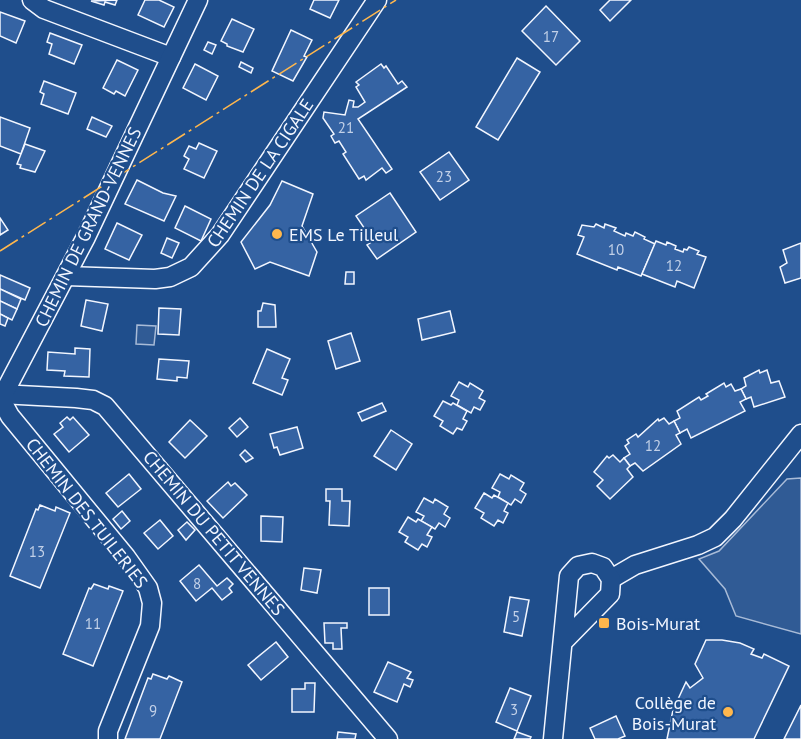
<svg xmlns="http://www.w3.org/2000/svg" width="801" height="739" viewBox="0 0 801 739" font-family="'PT Sans',sans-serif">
  <rect width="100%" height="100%" fill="#1f4e8c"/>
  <g fill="#305b95" stroke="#a8bbd7" stroke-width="1.5">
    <path d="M 137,325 L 156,326 L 154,345 L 136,344 Z"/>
    <path d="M 801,478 L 801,634 L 736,616 L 725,589 L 699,559 L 719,551 L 787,479 Z"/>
  </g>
  <g fill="#3563a3" stroke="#f2f6ff" stroke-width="1.5">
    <path d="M 117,0 L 115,5 L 105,2 L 104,5 L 91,1 Z"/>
    <path d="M 145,0 L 159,0 L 174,7 L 164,27 L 138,15 Z"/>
    <path d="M 314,0 L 339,0 L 330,18 L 310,9 Z"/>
    <path d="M 610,0 L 631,0 L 610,21 L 600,10 Z"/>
    <path d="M 546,6 L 580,41 L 556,65 L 522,31 Z"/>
    <path d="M 0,12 L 25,21 L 16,43 L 0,36 Z"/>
    <path d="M 232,19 L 254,29 L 243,52 L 227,46 L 227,44 L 221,41 Z"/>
    <path d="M 291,30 L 312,40 L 304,56 L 307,57 L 293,81 L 272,71 Z"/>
    <path d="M 50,33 L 82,45 L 74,64 L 49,54 L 52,44 L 47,42 Z"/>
    <path d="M 208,42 L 216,45 L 212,54 L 204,50 Z"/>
    <path d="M 517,58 L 540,72 L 498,140 L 476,127 Z"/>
    <path d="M 117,60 L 138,70 L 125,96 L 116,91 L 114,94 L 103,88 Z"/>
    <path d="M 241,62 L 253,68 L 251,73 L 239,67 Z"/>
    <path d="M 195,64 L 218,76 L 206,100 L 183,88 Z"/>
    <path d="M 381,64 L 384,68 L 386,66 L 398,84 L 402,81 L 407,87 L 358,119 L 392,169 L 386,173 L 382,168 L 366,180 L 364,176 L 359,179 L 343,154 L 346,152 L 339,141 L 335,143 L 331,136 L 334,134 L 323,118 L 324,112 L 345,115 L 349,100 L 354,101 L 353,107 L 358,107 L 365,102 L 356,87 L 359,85 L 356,82 Z"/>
    <path d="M 44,81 L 76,93 L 68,114 L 41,104 L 44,94 L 40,92 Z"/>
    <path d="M 0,117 L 30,128 L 21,154 L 0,146 Z"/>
    <path d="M 92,117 L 112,126 L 106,137 L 87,129 Z"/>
    <path d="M 199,143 L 217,151 L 204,178 L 184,169 L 189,159 L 184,156 L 189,146 L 196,149 Z"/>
    <path d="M 25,144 L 45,151 L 35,172 L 20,168 L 21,165 L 17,164 Z"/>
    <path d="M 449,152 L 469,180 L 440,200 L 420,172 Z"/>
    <path d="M 137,180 L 163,193 L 176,196 L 164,221 L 125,204 Z"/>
    <path d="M 282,181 L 313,194 L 302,226 L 317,252 L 309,276 L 270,262 L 255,269 L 241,242 L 270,205 Z"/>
    <path d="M 390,193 L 416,232 L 377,259 L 367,245 L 373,241 L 356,216 Z"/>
    <path d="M 185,206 L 211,219 L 201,241 L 175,228 Z"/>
    <path d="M 0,218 L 8,230 L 0,235 Z"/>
    <path d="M 117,223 L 142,235 L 129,260 L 105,249 Z"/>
    <path d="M 596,224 L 604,228 L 605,224 L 616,228 L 614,231 L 625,236 L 626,233 L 633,236 L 635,232 L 645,237 L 644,239 L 655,244 L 641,276 L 618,267 L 617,270 L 577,254 L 584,237 L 578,235 L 582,225 L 594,227 Z"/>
    <path d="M 167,238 L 179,243 L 172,258 L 161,253 Z"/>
    <path d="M 656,241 L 666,245 L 667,242 L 676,246 L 675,249 L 683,252 L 684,249 L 687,250 L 689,247 L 699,251 L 697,254 L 706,257 L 694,288 L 677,281 L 675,287 L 642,274 Z"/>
    <path d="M 801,243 L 801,278 L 785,283 L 780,267 L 787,263 L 783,250 Z"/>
    <path d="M 346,272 L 354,272 L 354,284 L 345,284 Z"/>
    <path d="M 0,275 L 30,288 L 25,300 L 0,289 Z"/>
    <path d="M 0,289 L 21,299 L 17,309 L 0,301 Z"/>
    <path d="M 86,300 L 108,304 L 102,331 L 81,326 Z"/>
    <path d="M 0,301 L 17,309 L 12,320 L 0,314 Z"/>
    <path d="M 263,303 L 275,305 L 276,327 L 258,327 L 258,311 L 261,311 Z"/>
    <path d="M 159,308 L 181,309 L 179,335 L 158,334 Z"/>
    <path d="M 450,311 L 455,332 L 422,340 L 418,319 Z"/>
    <path d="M 0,314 L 8,318 L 5,326 L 0,324 Z"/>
    <path d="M 351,333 L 360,361 L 336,369 L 328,341 Z"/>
    <path d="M 75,348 L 90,349 L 89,377 L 64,376 L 65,371 L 47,370 L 48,352 L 75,354 Z"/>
    <path d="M 267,349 L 290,359 L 282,378 L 288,380 L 282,395 L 253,383 Z"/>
    <path d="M 159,359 L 189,361 L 187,378 L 177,377 L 177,381 L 157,379 Z"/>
    <path d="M 759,370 L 760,373 L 767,370 L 771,383 L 779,381 L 785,397 L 754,407 L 751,397 L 746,399 L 741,389 L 746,386 L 744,378 Z"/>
    <path d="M 459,382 L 468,387 L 470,383 L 483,391 L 479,398 L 485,401 L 480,410 L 474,407 L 471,413 L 457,405 L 459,400 L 451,396 Z"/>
    <path d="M 724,383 L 726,387 L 731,384 L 735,391 L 741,389 L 746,399 L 740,402 L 745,411 L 691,438 L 687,429 L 680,433 L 674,421 L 680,418 L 677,411 L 699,397 L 701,400 L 708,396 L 706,394 Z"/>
    <path d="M 443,401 L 451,405 L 453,403 L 467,411 L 463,419 L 467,421 L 462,430 L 457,428 L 453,434 L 440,426 L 443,421 L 434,416 Z"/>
    <path d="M 382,403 L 386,411 L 362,421 L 358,413 Z"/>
    <path d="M 67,417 L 70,420 L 73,417 L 89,435 L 69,452 L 54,434 L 63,427 L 60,423 Z"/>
    <path d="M 240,418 L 248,427 L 237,437 L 229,428 Z"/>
    <path d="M 664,418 L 669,424 L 674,421 L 680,433 L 676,435 L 681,444 L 643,471 L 635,463 L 630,466 L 624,458 L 630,454 L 625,446 L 629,443 L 627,440 L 636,434 L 638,437 L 658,419 L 659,421 Z"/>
    <path d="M 190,420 L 207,436 L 185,458 L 169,442 Z"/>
    <path d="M 297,427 L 303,448 L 280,455 L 277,447 L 274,448 L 270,434 Z"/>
    <path d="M 391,430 L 412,444 L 396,470 L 374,456 Z"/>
    <path d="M 245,450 L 253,458 L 246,462 L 240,455 Z"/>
    <path d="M 613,455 L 620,462 L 624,458 L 630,466 L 627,469 L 633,477 L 610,499 L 597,486 L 603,480 L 594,472 L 607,456 L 609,458 Z"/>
    <path d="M 129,474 L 141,489 L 118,507 L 106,493 Z"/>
    <path d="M 500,474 L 509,479 L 511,475 L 524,483 L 520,490 L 526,494 L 521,503 L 515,499 L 511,505 L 498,497 L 500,492 L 492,488 Z"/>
    <path d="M 228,482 L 231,486 L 235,483 L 247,495 L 223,518 L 207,501 Z"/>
    <path d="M 326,489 L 342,489 L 342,501 L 350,501 L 349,526 L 329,525 L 330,501 L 326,501 Z"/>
    <path d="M 484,493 L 492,498 L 494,495 L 508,503 L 504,511 L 508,513 L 503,523 L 498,520 L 494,526 L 481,518 L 484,513 L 475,508 Z"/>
    <path d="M 424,498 L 433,503 L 435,499 L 448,507 L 444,514 L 450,518 L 445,527 L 439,523 L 435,529 L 421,521 L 424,516 L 416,512 Z"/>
    <path d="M 40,505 L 55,511 L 56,507 L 70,513 L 40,588 L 10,576 L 36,509 L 38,510 Z"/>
    <path d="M 122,511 L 130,521 L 121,529 L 113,519 Z"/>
    <path d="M 261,516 L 283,517 L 282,542 L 261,541 Z"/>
    <path d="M 408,517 L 416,522 L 418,519 L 432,527 L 427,535 L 432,537 L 427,547 L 422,544 L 418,550 L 405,542 L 408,537 L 399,532 Z"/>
    <path d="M 160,520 L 173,536 L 158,549 L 144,533 Z"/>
    <path d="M 187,522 L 195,530 L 186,540 L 178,530 Z"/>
    <path d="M 199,565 L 217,586 L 227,578 L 233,584 L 229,588 L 232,592 L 222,600 L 212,588 L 196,601 L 180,581 Z"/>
    <path d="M 304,568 L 321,570 L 317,593 L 301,590 Z"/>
    <path d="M 94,584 L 108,589 L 109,586 L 123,591 L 93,666 L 63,654 L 89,588 L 91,589 Z"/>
    <rect x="369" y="588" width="20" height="27"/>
    <path d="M 510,597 L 529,600 L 522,636 L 504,632 Z"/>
    <path d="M 324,623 L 347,623 L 347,628 L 341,628 L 342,649 L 333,649 L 333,643 L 325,643 Z"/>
    <path d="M 706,640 L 722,640 L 740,643 L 754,649 L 751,654 L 762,658 L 764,654 L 789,666 L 754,739 L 667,739 L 673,710 L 686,682 L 690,688 L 703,678 L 695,664 Z"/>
    <path d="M 276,642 L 288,657 L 261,680 L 248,665 Z"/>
    <path d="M 388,662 L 411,672 L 407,678 L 413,680 L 410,687 L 404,684 L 397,702 L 374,692 Z"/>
    <path d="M 153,674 L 167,679 L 169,676 L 182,682 L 160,739 L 125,739 L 148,678 L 151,679 Z"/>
    <path d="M 305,683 L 315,683 L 314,712 L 292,712 L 292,689 L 305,689 Z"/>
    <path d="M 510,688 L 531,696 L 517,731 L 496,722 Z"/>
    <path d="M 801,705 L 801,739 L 784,739 Z"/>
    <path d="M 616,716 L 625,736 L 618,739 L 595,739 L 590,728 Z"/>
    <path d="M 338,732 L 356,734 L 355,739 L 337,739 Z"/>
    <path d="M 517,732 L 531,737 L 530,739 L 514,739 Z"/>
  </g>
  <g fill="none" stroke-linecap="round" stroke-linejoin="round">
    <g stroke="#f2f6ff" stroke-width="21">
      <g id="minor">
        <path d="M 32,0 L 44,9 L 171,57"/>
        <path d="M 66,276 L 155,279 L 170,277 L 191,267 L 220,235 L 377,0"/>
        <path d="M 0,394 L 76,398 L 93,400 L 105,406 L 388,739"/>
        <path d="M 611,579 L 635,565 L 698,545 L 715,537 L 733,519 L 801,434"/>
        <path d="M 108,739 L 108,731 L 150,626 L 152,603 L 148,588 L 126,557 L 10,416 L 4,405 L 4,393 L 86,237 L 198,0"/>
        <path d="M 553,739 L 569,576 L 578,566 L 592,563 L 603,567 L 611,579 L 610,594 L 563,642"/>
      </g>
    </g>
    <use href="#minor" stroke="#1f4e8c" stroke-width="18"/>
    <path stroke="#ffb74d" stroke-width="1.5" stroke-dasharray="21 4.5 3 4.5" stroke-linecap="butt" d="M 0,251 L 396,0"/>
  </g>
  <g fill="#ffb74d" stroke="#1f4e8c" stroke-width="2">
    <circle cx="277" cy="234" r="6"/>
    <rect x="598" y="617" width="12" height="12" rx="3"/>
    <circle cx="728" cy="712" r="6"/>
  </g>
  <g text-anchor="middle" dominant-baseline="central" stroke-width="4.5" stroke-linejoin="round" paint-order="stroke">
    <g font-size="15" fill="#c3d1e8">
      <text x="551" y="36">17</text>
      <text x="346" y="127">21</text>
      <text x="444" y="176">23</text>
      <text x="616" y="249">10</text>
      <text x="674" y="265">12</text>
      <text x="653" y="445">12</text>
      <text x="37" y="551">13</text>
      <text x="197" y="583">8</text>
      <text x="516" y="616">5</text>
      <text x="93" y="623">11</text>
      <text x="514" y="709">3</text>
      <text x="153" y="710">9</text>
    </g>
    <g font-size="18" fill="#f2f6ff" stroke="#1f4e8c">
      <text transform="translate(260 173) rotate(-56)">CHEMIN DE LA CIGALE</text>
      <text transform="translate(88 227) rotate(-64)">CHEMIN DE GRAND-VENNES</text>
      <text transform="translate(87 513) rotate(52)">CHEMIN DES TUILERIES</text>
      <text transform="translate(214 533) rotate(50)">CHEMIN DU PETIT VENNES</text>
    </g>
    <g font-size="18" fill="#f2f6ff" stroke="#1f4e8c" text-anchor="start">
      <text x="289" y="234">EMS Le Tilleul</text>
      <text x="616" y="623">Bois-Murat</text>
      <text x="716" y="702" text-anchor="end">Collège de<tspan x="716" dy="21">Bois-Murat</tspan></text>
    </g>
  </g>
</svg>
